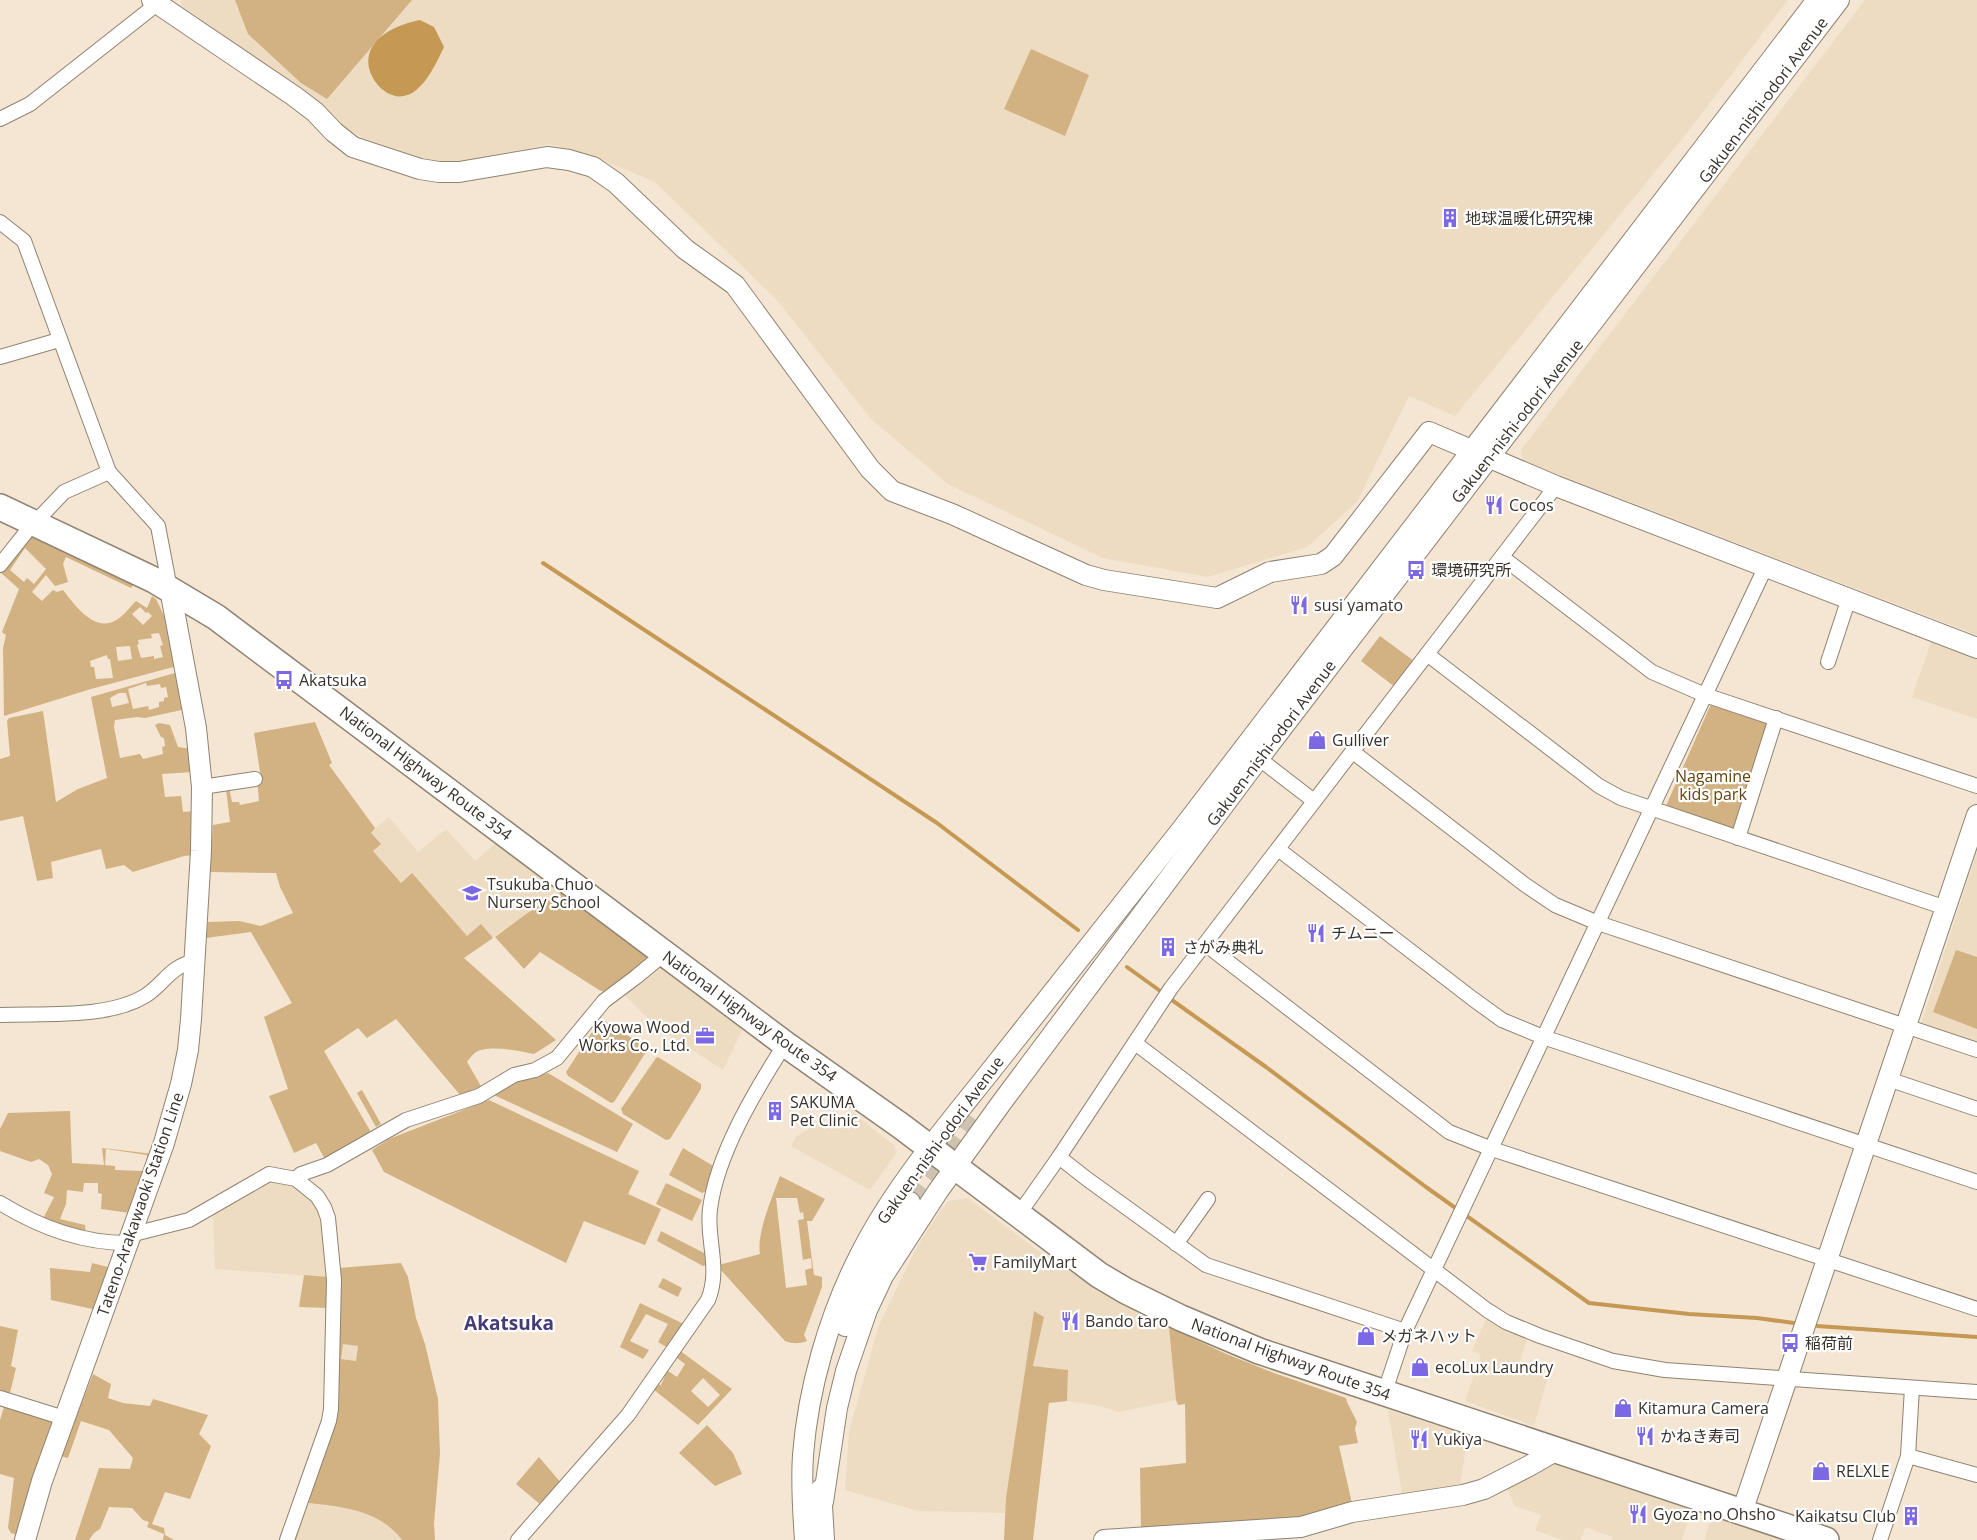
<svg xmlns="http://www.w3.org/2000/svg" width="1977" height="1540" viewBox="0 0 1977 1540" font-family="'Open Sans','Noto Sans JP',sans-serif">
  <rect width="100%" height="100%" fill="#f4e6d2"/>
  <g fill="#eddcc1">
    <path d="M 181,0 L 1788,0 L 1687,133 L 1455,416 L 1409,396 L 1357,502 L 1307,547 L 1208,577 L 1103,558 L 948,484 L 871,419 L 776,299 L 655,182 L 598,158 L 550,144 L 444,165 L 363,138 L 343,126 L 318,101 L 181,5 Z"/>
    <path d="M 1865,0 L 1977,0 L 1977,635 L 1523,461 L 1521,450 Z"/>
    <path d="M 1931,642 L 1977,659 L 1977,719 L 1912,697 Z"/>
    <path d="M 389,817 L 418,852 L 446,829 L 475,861 L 496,843 L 562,892 L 526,914 L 463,958 L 348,851 Z"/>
    <path d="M 1977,852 L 1977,1043 L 1921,1024 Z"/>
    <path d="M 657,965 L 743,1028 L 723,1070 L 671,1036 L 641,1012 L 622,992 Z"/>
    <path d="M 853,1113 L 895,1146 L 896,1154 L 870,1190 L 791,1146 L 797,1136 L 812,1127 Z"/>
    <path d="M 276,1181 L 288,1183 L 306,1193 L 320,1210 L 329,1277 L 215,1269 L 213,1215 L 266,1182 Z"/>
    <path d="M 968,1198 L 1044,1255 L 1066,1269 L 1134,1310 L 1169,1327 L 1176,1400 L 1119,1412 L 1100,1406 L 1067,1401 L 1068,1370 L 1033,1366 L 1044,1317 L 1034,1311 L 1005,1513 L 918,1511 L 845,1490 L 849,1431 L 879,1325 L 915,1251 L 931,1224 L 948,1201 Z"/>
    <path d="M 1487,1317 L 1528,1337 L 1518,1367 L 1548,1377 L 1534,1426 L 1465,1401 L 1481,1355 L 1472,1351 Z"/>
    <path d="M 343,1344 L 358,1346 L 356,1361 L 341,1359 Z"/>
    <path d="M 1388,1410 L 1468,1436 L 1459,1491 L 1403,1499 Z"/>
    <path d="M 1552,1463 L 1692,1509 L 1682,1540 L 1612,1540 L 1612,1537 L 1586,1527 L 1580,1540 L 1562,1540 L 1535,1530 L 1541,1515 L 1515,1506 L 1506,1486 Z"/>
    <path d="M 308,1503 L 366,1512 L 394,1529 L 402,1540 L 296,1540 Z"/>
    <path d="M 1712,1516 L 1739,1525 L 1781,1540 L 1704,1540 Z"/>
  </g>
  <g fill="#d2b282" fill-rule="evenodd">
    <path d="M 235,0 L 412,0 L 327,99 L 301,83 L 248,34 Z"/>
    <path d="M 1031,49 L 1089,75 L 1065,136 L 1004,109 Z"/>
    <path d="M 31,535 L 134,584 L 131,588 L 66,557 L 63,564 L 68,582 L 55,586 L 46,575 L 32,592 L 42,601 L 53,590 L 57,592 L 63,590 C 73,603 90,627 109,623 C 120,621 129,608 136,601 L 147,608 L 152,596 L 156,599 L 168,624 L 177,666 L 91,689 L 4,716 L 3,648 L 6,635 L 2,632 L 19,589 L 0,572 ZM 25,548 L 46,569 L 34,584 L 27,578 L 24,582 L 10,570 ZM 140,607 L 146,613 L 148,612 L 152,616 L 143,625 L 132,614 ZM 159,633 L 163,645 L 160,646 L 163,657 L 154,659 L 154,656 L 141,658 L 137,645 L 139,644 L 138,640 L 152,638 L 151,634 ZM 130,646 L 132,659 L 118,661 L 116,647 ZM 107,655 L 108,659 L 110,659 L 113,678 L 96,679 L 94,667 L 91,667 L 90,661 Z"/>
    <path d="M 1380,636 L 1414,661 L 1395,687 L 1361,661 Z"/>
    <path d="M 175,673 L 179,676 L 186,709 L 145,718 L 137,717 L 115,720 L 114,727 L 120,758 L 140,754 L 143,759 L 163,754 L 162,747 L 165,746 L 164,738 L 161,737 L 155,725 L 159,723 L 170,725 L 178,747 L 192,749 L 193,772 L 162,774 L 165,797 L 181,796 L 183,812 L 195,811 L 194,855 L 184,856 L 133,872 L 124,865 L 106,869 L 101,849 L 51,862 L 53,878 L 37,881 L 23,816 L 0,821 L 0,759 L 10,756 L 7,721 L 9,718 L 43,711 L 56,802 L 78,789 L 107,778 L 91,697 ZM 146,683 L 147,686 L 160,684 L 161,688 L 166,687 L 168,697 L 164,698 L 164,701 L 159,702 L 159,707 L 149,710 L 148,706 L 133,709 L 128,689 ZM 119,693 L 126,693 L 129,703 L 112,707 L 110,698 Z"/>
    <path d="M 1711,704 L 1770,723 L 1735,829 L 1665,808 Z"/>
    <path d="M 315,722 L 332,763 L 329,765 L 375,828 L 371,833 L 381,844 L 373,851 L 401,883 L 412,873 L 467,936 L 481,924 L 493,938 L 464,958 L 556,1040 L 534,1054 C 520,1051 487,1044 475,1053 C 472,1055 469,1059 467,1062 L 481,1086 L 461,1096 L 396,1019 L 367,1038 L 358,1028 L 324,1051 L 372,1134 L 326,1161 L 316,1143 L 294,1153 L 269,1096 L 288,1089 L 264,1017 L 292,1003 L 251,932 L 206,938 L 208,922 L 239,921 L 261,926 L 293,913 L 280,887 L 276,873 L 210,872 L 213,825 L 230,822 L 226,789 L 229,788 L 232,802 L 239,802 L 240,805 L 259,801 L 257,779 L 261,778 L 254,733 Z"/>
    <path d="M 562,892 L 650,958 L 604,992 L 599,990 L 540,952 L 524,969 L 495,937 L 526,914 Z"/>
    <path d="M 1956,950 L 1977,957 L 1977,1029 L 1933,1012 Z"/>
    <path d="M 600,1020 L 603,1020 L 646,1047 L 646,1052 L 614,1102 L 611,1103 L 568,1076 L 566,1072 Z"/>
    <path d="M 658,1057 L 701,1084 L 701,1089 L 670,1139 L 666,1140 L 623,1114 L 621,1109 L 656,1058 Z"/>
    <path d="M 548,1073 L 633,1124 L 617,1152 L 494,1095 L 494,1092 L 521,1078 L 533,1077 Z"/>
    <path d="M 362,1090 L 381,1124 L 376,1127 L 357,1093 Z"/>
    <path d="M 489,1100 L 639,1171 L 628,1194 L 661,1209 L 645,1245 L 584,1221 L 566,1263 L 384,1172 L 372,1150 L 389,1139 Z"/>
    <path d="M 70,1111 L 72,1163 L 104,1165 L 102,1148 L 154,1154 L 130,1213 L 101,1209 L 102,1194 L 98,1193 L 98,1183 L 84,1183 L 83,1192 L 67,1190 L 66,1204 L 60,1219 L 85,1225 L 86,1235 L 42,1221 L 54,1197 L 44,1193 L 52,1174 L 48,1165 L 39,1159 L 31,1162 L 0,1151 L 0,1129 L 8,1113 ZM 106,1149 L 147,1155 L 146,1167 L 144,1167 L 143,1171 L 115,1170 L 115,1166 L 105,1165 Z"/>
    <path d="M 683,1148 L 715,1167 L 708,1190 L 702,1193 L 669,1175 Z"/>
    <path d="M 780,1176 L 825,1199 L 812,1221 L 807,1221 L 814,1275 L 822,1277 L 822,1287 L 804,1335 L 807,1341 C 799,1344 793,1344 785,1341 L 720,1269 L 719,1265 L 760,1254 C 756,1234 773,1195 780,1176 ZM 776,1198 L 797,1198 L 800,1213 L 803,1212 L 804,1219 L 798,1220 L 803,1260 L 811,1258 L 812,1268 L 805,1270 L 807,1285 L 786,1288 Z"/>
    <path d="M 666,1183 L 702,1200 L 692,1221 L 656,1204 Z"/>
    <path d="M 661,1231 L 706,1254 L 706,1265 L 703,1266 L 657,1241 Z"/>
    <path d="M 92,1263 L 112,1268 L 97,1310 L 51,1300 L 50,1268 L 90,1272 Z"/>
    <path d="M 401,1263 L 408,1277 L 416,1318 L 425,1344 L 438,1399 L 440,1454 L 434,1523 L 435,1540 L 402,1540 C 380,1510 343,1507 308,1503 L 296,1540 L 292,1540 L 333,1423 L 339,1268 ZM 343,1344 L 358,1346 L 356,1361 L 341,1359 Z"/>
    <path d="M 304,1275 L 329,1277 L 328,1308 L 299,1307 Z"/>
    <path d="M 663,1278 L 682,1288 L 678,1297 L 658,1287 Z"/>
    <path d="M 640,1303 L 684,1324 L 668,1348 L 658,1342 L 668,1324 L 646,1314 L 630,1341 L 649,1350 L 643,1359 L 620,1347 Z"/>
    <path d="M 1034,1311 L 1044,1317 L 1033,1366 L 1068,1370 L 1067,1401 L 1049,1403 L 1033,1540 L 1004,1540 L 1006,1498 Z"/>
    <path d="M 0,1326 L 18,1330 L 11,1366 L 16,1368 L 10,1393 L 0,1390 Z"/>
    <path d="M 1169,1327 L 1224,1353 L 1274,1373 L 1346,1398 L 1347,1402 L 1357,1422 L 1355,1429 L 1358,1443 L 1339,1446 L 1353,1508 L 1249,1524 L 1141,1532 L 1140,1468 L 1186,1463 L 1185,1404 L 1178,1405 L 1176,1400 Z"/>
    <path d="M 679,1350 L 732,1389 L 698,1425 L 653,1389 L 656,1384 L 661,1385 L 665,1376 L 662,1373 ZM 677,1358 L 685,1364 L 677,1377 L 668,1371 ZM 703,1378 L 720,1395 L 708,1407 L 691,1391 Z"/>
    <path d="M 93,1374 L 111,1384 L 108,1398 L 123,1403 L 150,1406 L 153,1399 L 208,1415 L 199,1434 L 211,1446 L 190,1499 L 165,1492 L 152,1524 L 164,1528 L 165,1535 L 174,1540 L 163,1540 L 164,1534 L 147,1527 L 149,1522 L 143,1520 L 132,1508 L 109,1507 L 100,1529 L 94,1533 L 89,1540 L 75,1540 L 99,1468 L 130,1469 L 133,1458 L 109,1430 L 81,1421 L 68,1458 L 61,1456 Z"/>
    <path d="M 4,1407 L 53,1421 L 17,1535 L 11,1533 L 8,1528 L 14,1478 L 0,1474 L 0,1420 Z"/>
    <path d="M 707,1425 L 733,1453 L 742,1474 L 715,1486 L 679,1453 Z"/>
    <path d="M 539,1457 L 562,1484 L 541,1505 L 516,1484 Z"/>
  </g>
  <path fill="#c59954" d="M 420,20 L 434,27 L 444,47 C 437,62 423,93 404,96 C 384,100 364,74 369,55 C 375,33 401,24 420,20 Z"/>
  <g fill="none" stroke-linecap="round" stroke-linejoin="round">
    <g stroke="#c59954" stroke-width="4">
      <path d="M 543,563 L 937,823 L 1078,930"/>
      <path d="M 1127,967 L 1163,993"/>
      <path d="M 1169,998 L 1266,1067 L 1426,1187 L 1589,1303 L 1689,1314 L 1757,1318 L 1794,1323"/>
      <path d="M 1817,1326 L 1977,1337"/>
    </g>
    <path stroke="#cec2b1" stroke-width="20" stroke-dasharray="20 10" stroke-linecap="butt" d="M 910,1202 L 972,1117"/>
    <g stroke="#8f8371" stroke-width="16">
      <g id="street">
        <path d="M 0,119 L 30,104 L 157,4"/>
        <path d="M 0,222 L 24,241 L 109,472 L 64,492 L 27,531 L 0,565"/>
        <path d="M 0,357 L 59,340"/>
        <path d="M 109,472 L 158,526 L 170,589"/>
        <path d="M 1502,557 L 1652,672 L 1705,695 L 1977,786"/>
        <path d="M 1427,654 L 1599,786 L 1621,798 L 1946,908"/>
        <path d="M 1828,662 L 1849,598"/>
        <path d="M 1353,752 L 1524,884 L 1555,905 L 1598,923 L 1977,1050"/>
        <path d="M 1253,754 L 1314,801"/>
        <path d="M 202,787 L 255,779"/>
        <path d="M 1738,838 L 1776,718"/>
        <path d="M 1278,849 L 1473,999 L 1502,1020 L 1543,1037 L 1977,1182"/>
        <path d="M 1205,944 L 1449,1132 L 1492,1149 L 1977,1309"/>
        <path d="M 0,1015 C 43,1013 107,1019 145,996 C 164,984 170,966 195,961"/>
        <path d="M 1135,1043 L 1487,1310 L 1506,1322 L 1540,1336 L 1613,1361 L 1665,1370 L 1977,1392"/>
        <path d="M 1888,1079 L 1977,1109"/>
        <path d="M 1059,1157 L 1087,1179 L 1206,1265 L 1405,1331"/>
        <path d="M 296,1179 L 301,1174 L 327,1165 L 406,1120 L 479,1096 L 514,1075 L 535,1070 L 557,1058 L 604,1001 L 636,977 L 665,953"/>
        <path d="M 0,1203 C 39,1227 81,1243 127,1243"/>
        <path d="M 1026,1204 L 1059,1157 L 1171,988 L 1556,486"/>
        <path d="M 130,1235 L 189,1220 L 269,1174 L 296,1179 L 317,1196 L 324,1207 L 328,1218 L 334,1280 L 331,1409 L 329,1421 L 287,1540"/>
        <path d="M 1176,1244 L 1208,1199"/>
        <path d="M 1384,1394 L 1405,1331 L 1766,566"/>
        <path d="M 0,1398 L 64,1418"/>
        <path d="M 1908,1456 L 1977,1475"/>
        <path d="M 518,1540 L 628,1415 L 708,1300 C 721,1268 706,1239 710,1209 C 717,1154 755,1091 785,1044"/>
        <path d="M 1880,1540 L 1908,1456 L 1912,1388"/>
      </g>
    </g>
    <g stroke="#8f8371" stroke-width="22">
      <g id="secondary">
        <path d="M 152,0 L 294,96 L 315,112 L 334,132 L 353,147 L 420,169 L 439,172 L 459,172 L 547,157 L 569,160 L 593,167 L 616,183 L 685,249 L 735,285 L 870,469 L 892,491 L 952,514 L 1086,575 L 1104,580 L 1217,598 L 1270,572 L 1321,564 L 1333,556 L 1429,432 L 1556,486 L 1977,648"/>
        <path d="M 845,1326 C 862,1282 885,1242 910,1202"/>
        <path d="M 821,1489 L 824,1540"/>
        <path d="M 823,1502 L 837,1408 L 846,1371 L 867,1310 L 883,1276 L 938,1191 L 1002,1102 L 1259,758 L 1839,0"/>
        <path d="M 1742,1512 L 1977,815"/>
        <path d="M 25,1540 L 42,1481 L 164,1143 L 181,1084 L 188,1050 L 191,1019 L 201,851 L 202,787 L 196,728 L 170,589"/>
        <path d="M 805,1540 C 803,1512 801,1483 803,1455 C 808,1389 829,1316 859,1257 C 892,1190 943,1131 989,1073 C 1053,992 1118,911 1182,829 C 1394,553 1605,276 1817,0"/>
        <path d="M 1104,1540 L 1301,1527 L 1352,1512 L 1463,1495 L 1484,1489 L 1529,1466 L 1555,1451"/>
      </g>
    </g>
    <g stroke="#8f8371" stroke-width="28">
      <path id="highway" d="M 0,507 L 154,580 L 216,617 L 785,1044 L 901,1126 L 1099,1275 L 1126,1291 L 1181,1318 L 1259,1351 L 1826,1540"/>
    </g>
    <use href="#street" stroke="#fff" stroke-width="14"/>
    <use href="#secondary" stroke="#fff" stroke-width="20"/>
    <use href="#highway" stroke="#fff" stroke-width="25"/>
  </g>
  <defs>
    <g id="building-bare" transform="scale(1.5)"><path d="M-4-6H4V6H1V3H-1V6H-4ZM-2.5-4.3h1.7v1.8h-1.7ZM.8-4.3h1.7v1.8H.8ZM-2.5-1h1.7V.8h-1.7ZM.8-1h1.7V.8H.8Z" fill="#7d68e4" stroke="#fff" stroke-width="2.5" paint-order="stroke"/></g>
    <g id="restaurant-bare" transform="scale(1.5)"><path d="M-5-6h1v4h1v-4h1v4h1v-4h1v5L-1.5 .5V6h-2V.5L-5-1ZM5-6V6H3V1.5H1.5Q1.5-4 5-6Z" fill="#7d68e4" stroke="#fff" stroke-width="2.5" paint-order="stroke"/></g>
    <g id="bus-bare" transform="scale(1.5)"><path d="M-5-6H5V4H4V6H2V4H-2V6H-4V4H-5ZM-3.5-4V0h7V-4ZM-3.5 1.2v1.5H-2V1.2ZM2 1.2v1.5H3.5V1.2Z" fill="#7d68e4" stroke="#fff" stroke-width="2.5" paint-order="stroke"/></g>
    <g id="shop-bare" transform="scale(1.5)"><path d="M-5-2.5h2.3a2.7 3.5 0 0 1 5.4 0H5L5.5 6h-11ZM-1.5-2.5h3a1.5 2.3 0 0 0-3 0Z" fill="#7d68e4" stroke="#fff" stroke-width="2.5" paint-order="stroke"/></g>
    <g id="school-bare" transform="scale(1.5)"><path d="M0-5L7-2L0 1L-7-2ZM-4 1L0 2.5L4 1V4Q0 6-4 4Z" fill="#7d68e4" stroke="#fff" stroke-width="2.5" paint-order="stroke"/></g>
    <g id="office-bare" transform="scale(1.5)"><path d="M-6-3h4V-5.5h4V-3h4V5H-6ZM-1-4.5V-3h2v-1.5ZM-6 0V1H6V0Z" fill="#7d68e4" stroke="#fff" stroke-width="2.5" paint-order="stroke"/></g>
    <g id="supermarket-bare" transform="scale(1.5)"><path d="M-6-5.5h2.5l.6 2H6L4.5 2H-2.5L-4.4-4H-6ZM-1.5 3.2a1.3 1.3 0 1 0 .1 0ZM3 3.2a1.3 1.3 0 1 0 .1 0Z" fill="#7d68e4" stroke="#fff" stroke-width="2.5" paint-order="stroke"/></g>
  </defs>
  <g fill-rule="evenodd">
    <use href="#building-bare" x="1450" y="218"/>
    <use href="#restaurant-bare" x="1494" y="505"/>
    <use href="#bus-bare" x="1416" y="570"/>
    <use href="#restaurant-bare" x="1299" y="605"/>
    <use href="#bus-bare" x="284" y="680"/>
    <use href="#shop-bare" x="1317" y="740"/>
    <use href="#school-bare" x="472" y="893"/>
    <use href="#restaurant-bare" x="1316" y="933"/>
    <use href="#building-bare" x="1168" y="947"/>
    <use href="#office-bare" x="705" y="1036"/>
    <use href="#building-bare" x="775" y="1111"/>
    <use href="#supermarket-bare" x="978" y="1262"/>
    <use href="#restaurant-bare" x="1070" y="1321"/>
    <use href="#shop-bare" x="1366" y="1336"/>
    <use href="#bus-bare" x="1790" y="1343"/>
    <use href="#shop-bare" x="1420" y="1367"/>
    <use href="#shop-bare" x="1623" y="1408"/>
    <use href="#restaurant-bare" x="1645" y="1436"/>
    <use href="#restaurant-bare" x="1419" y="1439"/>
    <use href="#shop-bare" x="1821" y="1471"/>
    <use href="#restaurant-bare" x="1638" y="1514"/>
    <use href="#building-bare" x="1911" y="1516"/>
  </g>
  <g text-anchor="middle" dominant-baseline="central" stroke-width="4.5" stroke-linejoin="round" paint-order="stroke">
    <g font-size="16" fill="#38322b" stroke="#fff">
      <text transform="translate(1763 100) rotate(-53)">Gakuen-nishi-odori Avenue</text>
      <text transform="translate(1517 421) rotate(-52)">Gakuen-nishi-odori Avenue</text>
      <text transform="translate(1271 743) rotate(-53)">Gakuen-nishi-odori Avenue</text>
      <text transform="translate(426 773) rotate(37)">National Highway Route 354</text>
      <text transform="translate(750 1016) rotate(36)">National Highway Route 354</text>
      <text transform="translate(940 1140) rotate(-54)">Gakuen-nishi-odori Avenue</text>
      <text transform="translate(140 1204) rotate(-71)">Tateno-Arakawaoki Station Line</text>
      <text transform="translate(1291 1359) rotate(20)">National Highway Route 354</text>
    </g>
    <g font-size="16" fill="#38322b" stroke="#fff" text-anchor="start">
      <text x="1465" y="218">地球温暖化研究棟</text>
      <text x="1509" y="505">Cocos</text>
      <text x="1431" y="570">環境研究所</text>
      <text x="1314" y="605">susi yamato</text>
      <text x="299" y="680">Akatsuka</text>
      <text x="1332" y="740">Gulliver</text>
      <text x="487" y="884">Tsukuba Chuo<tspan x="487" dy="18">Nursery School</tspan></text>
      <text x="1331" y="933">チムニー</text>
      <text x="1183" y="947">さがみ典礼</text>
      <text x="690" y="1027" text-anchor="end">Kyowa Wood<tspan x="690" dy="18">Works Co., Ltd.</tspan></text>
      <text x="790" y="1102">SAKUMA<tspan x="790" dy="18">Pet Clinic</tspan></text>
      <text x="993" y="1262">FamilyMart</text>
      <text x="1085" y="1321">Bando taro</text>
      <text x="1381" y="1336">メガネハット</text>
      <text x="1805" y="1343">稲荷前</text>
      <text x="1435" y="1367">ecoLux Laundry</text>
      <text x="1638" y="1408">Kitamura Camera</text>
      <text x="1660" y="1436">かねき寿司</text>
      <text x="1434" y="1439">Yukiya</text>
      <text x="1836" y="1471">RELXLE</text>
      <text x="1653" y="1514">Gyoza no Ohsho</text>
      <text x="1896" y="1516" text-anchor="end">Kaikatsu Club</text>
    </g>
    <g font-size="16" fill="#64450f" stroke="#fff">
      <text x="1713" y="776">Nagamine<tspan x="1713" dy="18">kids park</tspan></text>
    </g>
    <g font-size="19" font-weight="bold" fill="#443b78" stroke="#fff">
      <text x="509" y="1323">Akatsuka</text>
    </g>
  </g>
</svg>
